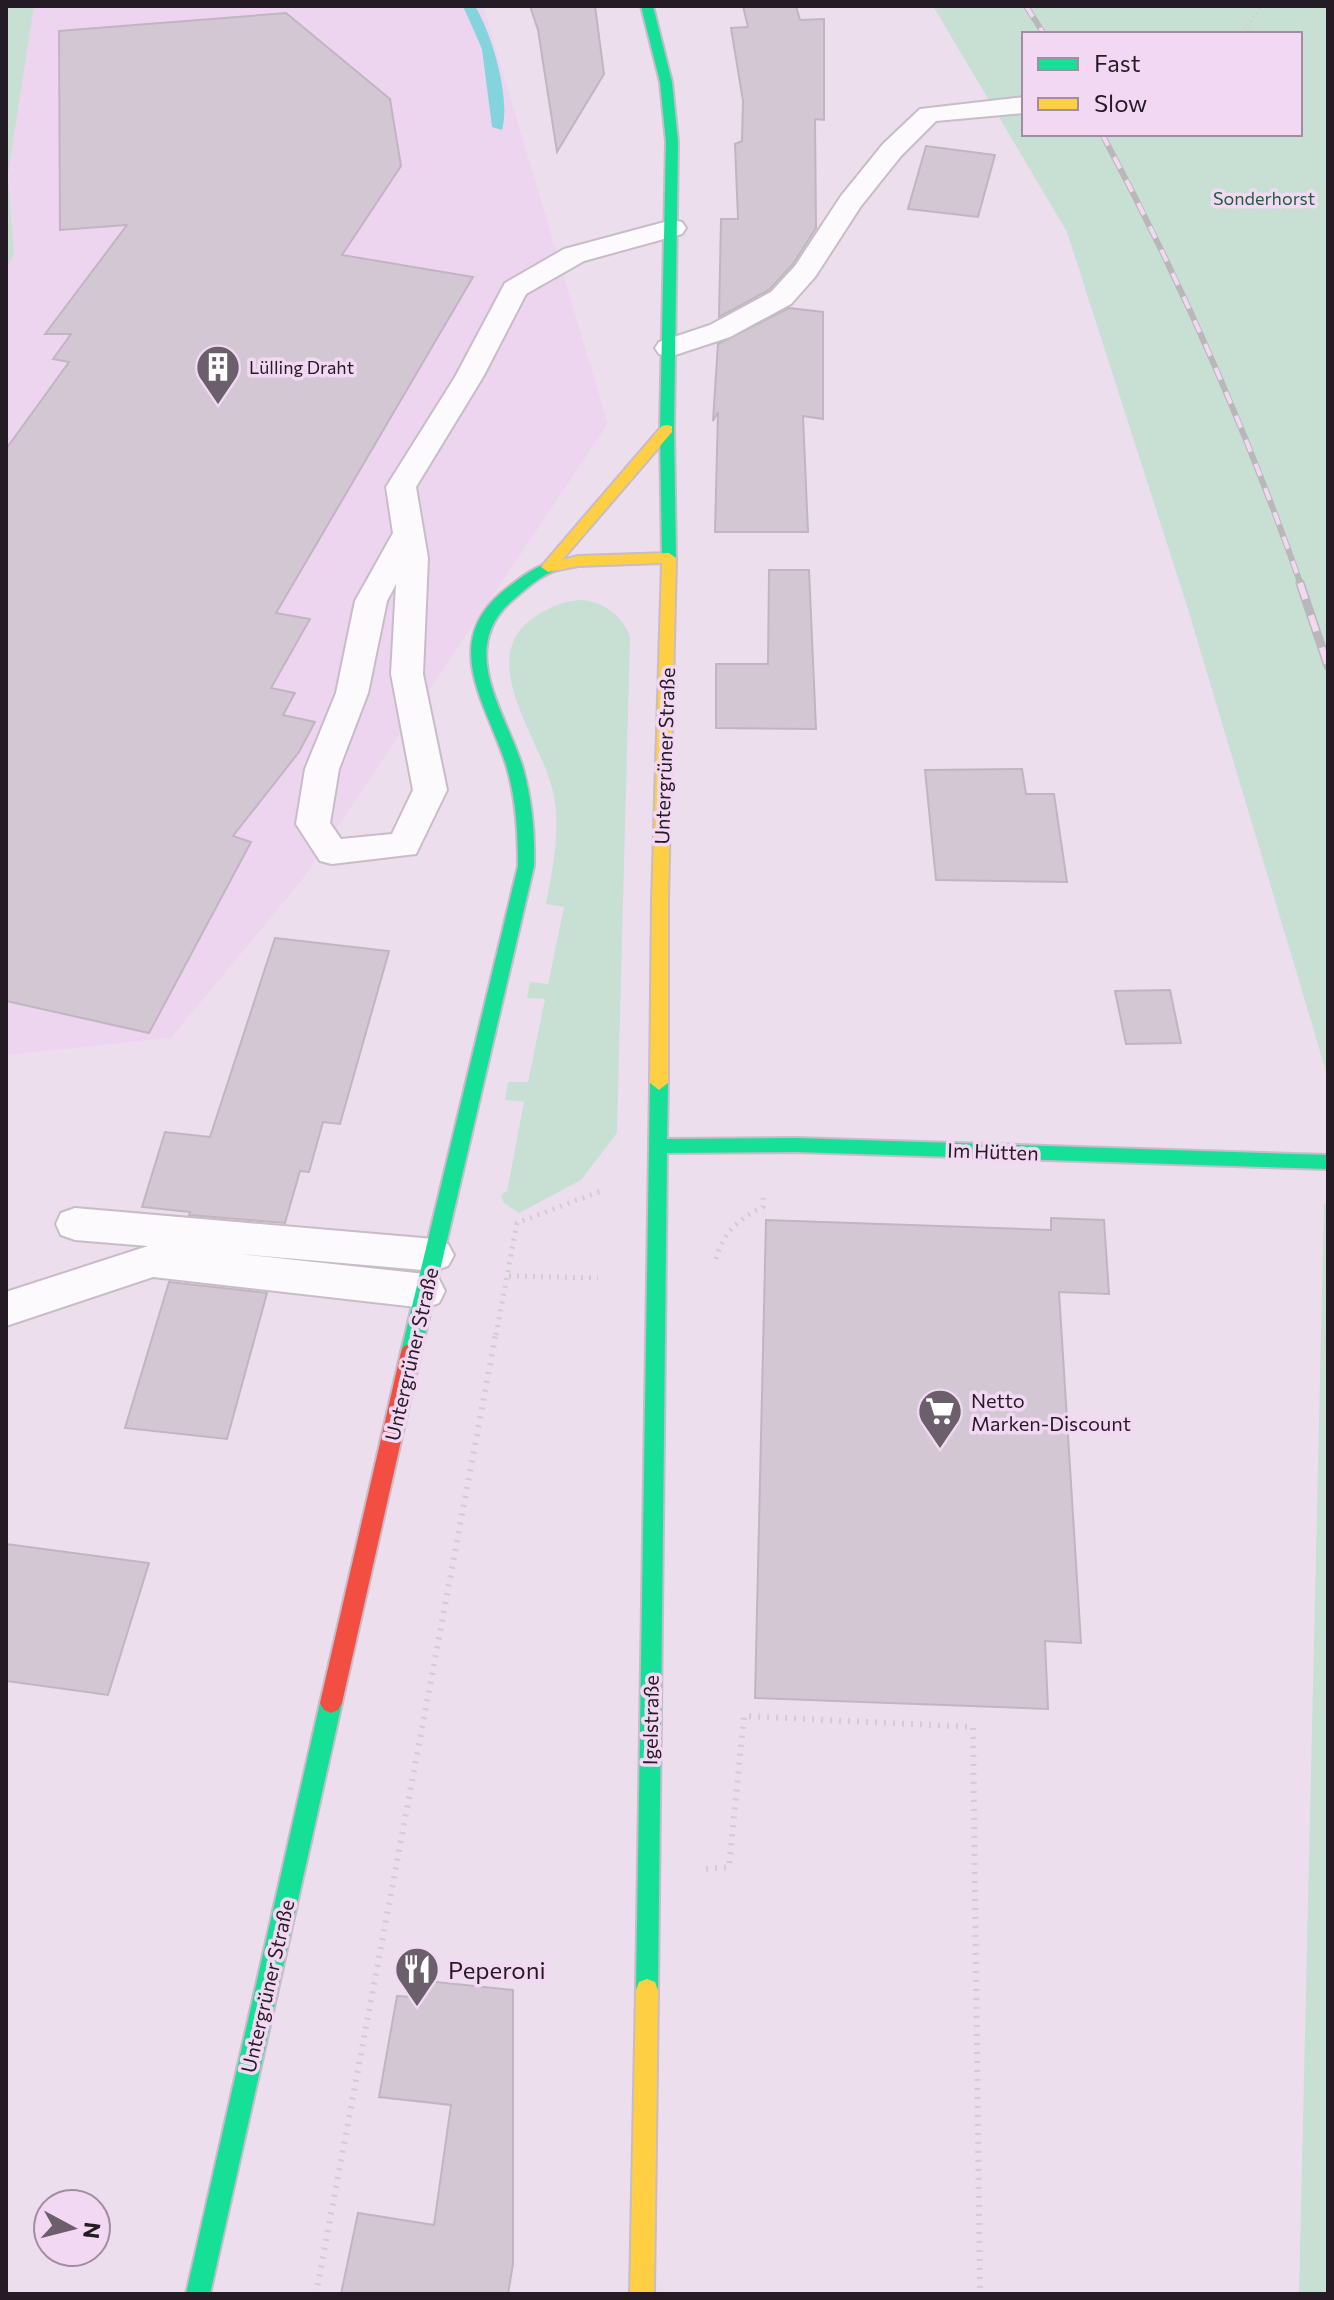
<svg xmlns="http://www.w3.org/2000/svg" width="1334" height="2300" viewBox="0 0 1334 2300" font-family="Commissioner,sans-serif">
  <rect width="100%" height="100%" fill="#eddeee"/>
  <path fill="#eed5ef" d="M 6,6 L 483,6 L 608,424 L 302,880 L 171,1038 L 6,1055 L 6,269 L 14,254 L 6,144 Z"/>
  <g fill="#c8e0d4" fill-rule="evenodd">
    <path d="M 6,6 L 34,6 L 8,174 L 14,255 L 6,269 Z"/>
    <path d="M 933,6 L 1328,6 L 1328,1078 L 1187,606 L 1067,232 ZM 1024,34 L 1300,34 L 1300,134 L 1024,134 Z"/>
    <path d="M 584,600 C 606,604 623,616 630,637 L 617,1133 L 581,1180 L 519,1213 L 504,1203 L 501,1195 L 507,1191 L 524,1102 L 505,1100 L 508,1082 L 528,1082 L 545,999 L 527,998 L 530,982 L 548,984 L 564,907 L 546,904 C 553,866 562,826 552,788 C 540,739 475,659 533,618 C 549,607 564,600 584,600 Z"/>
    <path d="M 1324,1204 L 1328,1204 L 1328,2294 L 1299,2294 Z"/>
  </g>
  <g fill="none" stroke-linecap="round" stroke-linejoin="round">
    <path fill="#83d4dd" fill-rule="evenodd" d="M 463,6 L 475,6 C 492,34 511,98 502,130 L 492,127 L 482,49 Z"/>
  </g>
  <g fill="#d3c7d3" stroke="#c1b5c2" stroke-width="2">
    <path d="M 530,6 L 595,6 L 604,74 L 557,152 L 538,30 Z"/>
    <path d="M 743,6 L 796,6 L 800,20 L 824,19 L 824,120 L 815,119 L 816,228 L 793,264 L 769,290 L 719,317 L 721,219 L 738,219 L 735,144 L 742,141 L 743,101 L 731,28 L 748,27 Z"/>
    <path d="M 286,13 L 390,99 L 401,166 L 342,255 L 473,277 L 276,613 L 310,619 L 271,688 L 295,693 L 283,715 L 315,722 L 299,752 L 233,836 L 251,842 L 149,1033 L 6,1001 L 6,449 L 69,362 L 53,359 L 71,334 L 45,334 L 127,225 L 60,230 L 59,31 Z"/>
    <path d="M 926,146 L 995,155 L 978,217 L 908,209 Z"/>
    <path d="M 789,308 L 823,312 L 823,419 L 803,416 L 808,532 L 715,532 L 718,412 L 713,421 L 718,344 Z"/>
    <path d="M 769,570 L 809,570 L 816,729 L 716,728 L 716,664 L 768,664 Z"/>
    <path d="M 1022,769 L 1026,794 L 1054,794 L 1067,882 L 936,880 L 925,770 Z"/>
    <path d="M 275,938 L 389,951 L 340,1124 L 323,1122 L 309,1172 L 300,1171 L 285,1223 L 189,1215 L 190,1212 L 142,1207 L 165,1132 L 210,1137 Z"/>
    <path d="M 1170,990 L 1181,1043 L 1126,1044 L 1115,991 Z"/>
    <path d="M 1051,1218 L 1104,1220 L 1109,1294 L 1059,1292 L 1081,1643 L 1045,1641 L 1048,1709 L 755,1698 L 766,1220 L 1051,1230 Z"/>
    <path d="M 169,1282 L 267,1293 L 227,1439 L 125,1428 Z"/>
    <path d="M 6,1544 L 149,1563 L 108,1695 L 6,1681 Z"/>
    <path d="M 417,1980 L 513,1990 L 513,2264 L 508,2294 L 341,2294 L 358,2213 L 434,2225 L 451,2105 L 379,2097 L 397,1996 L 414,1997 Z"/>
  </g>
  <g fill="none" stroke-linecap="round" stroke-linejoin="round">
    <g stroke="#c7bcc8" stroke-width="4">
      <g id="lane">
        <path d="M 1024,97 L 1024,113 L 936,121 L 901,156 L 861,206 L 815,277 L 791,304 L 730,337 L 669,357 L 659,354 L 655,348 L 659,342 L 710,325 L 771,292 L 795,266 L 841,196 L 883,144 L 920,109 Z"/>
        <path d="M 672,220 L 682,222 L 686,228 L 682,234 L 584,261 L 526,294 L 483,377 L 416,487 L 428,558 L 423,674 L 447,790 L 416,854 L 332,864 L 320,861 L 296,824 L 305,769 L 336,693 L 355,601 L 393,533 L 386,487 L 455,377 L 505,283 L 564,249 ZM 396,584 L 391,674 L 413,790 L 392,834 L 341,839 L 330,823 L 339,769 L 368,693 L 387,601 Z"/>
        <path d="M 75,1208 L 434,1239 L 448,1244 L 454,1255 L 448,1266 L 434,1271 L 241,1254 L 425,1274 L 439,1279 L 445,1291 L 439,1303 L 425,1308 L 153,1277 L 6,1326 L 6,1292 L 148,1246 L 75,1240 L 61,1235 L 56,1224 L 61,1213 Z"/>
      </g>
    </g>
    <g stroke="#c7bcc8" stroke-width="4">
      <g id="fast">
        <path d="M 641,6 L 653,6 L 672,82 L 678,142 L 674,429 L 676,559 L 669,564 L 662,559 L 660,429 L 666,142 L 660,82 Z"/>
        <path d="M 555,561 L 560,563 L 560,569 C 542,574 528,587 514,599 C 455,648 506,712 523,768 C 532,800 535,833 534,866 L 421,1352 L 418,1358 L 411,1360 L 404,1358 L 401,1352 L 518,866 C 518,833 516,799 507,768 C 489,707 439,645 502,592 C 519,579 534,566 555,561 Z"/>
        <path d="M 659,1076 L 668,1083 L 667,1139 L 796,1138 L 1328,1155 L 1328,1169 L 796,1152 L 667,1153 L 658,1990 L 655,1998 L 647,2001 L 639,1998 L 636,1990 L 650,1083 Z"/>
        <path d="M 331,1693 L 338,1696 L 342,1703 L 210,2294 L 186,2294 L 320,1703 L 324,1696 Z"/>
      </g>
    </g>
    <g stroke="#c7bcc8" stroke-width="4">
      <g id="slow">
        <path d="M 667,425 L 672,426 L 672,432 L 562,560 L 578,556 L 669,553 L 676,558 L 668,900 L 668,1083 L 659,1090 L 650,1083 L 652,900 L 662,563 L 578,566 L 548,572 L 541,567 L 662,426 Z"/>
        <path d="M 647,1979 L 655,1982 L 658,1990 L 654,2294 L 630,2294 L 636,1990 L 639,1982 Z"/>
      </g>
    </g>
    <g stroke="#c7bcc8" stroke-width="4">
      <path id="jam" d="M 411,1344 L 418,1346 L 421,1352 L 342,1703 L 338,1710 L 331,1713 L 324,1710 L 320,1703 L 401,1352 L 404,1346 Z"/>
    </g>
    <path stroke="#d1cdd1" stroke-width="4" stroke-dasharray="1 4" stroke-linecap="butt" d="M 1242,34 L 1262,6"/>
    <g stroke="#d1cdd1" stroke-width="5" stroke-dasharray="2 6" stroke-linecap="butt">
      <path d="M 716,1259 C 723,1232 739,1219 763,1207 L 763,1196"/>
      <path d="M 509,1276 L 598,1278"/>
      <path d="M 496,1335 L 517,1223 L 601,1191"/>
    </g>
    <g stroke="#d1cdd1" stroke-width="6" stroke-dasharray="2 7" stroke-linecap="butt">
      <path d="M 706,1869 L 729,1867 L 744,1716 L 973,1727 L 980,2294"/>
      <path d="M 316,2294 L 496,1333"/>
    </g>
    <use href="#lane" fill="#fcfafc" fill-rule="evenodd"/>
    <use href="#fast" fill="#16e098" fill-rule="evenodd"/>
    <use href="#slow" fill="#ffcf43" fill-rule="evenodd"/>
    <use href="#jam" fill="#f24e42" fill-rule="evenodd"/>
    <g stroke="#bab7ba" stroke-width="6">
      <g id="rail-far1">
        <path d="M 1026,6 L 1044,34"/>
        <path d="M 1102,134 C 1180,279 1246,429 1301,585"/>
      </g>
    </g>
    <g stroke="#bab7ba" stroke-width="9">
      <path id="rail" d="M 1300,583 L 1328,666"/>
    </g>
    <use href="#rail-far1" stroke="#f3d8f4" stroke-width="4" stroke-dasharray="13" stroke-linecap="butt"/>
    <use href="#rail" stroke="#f3d8f4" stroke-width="6" stroke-dasharray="17" stroke-linecap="butt"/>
  </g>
  <defs>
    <g id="building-pin" transform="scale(2.3)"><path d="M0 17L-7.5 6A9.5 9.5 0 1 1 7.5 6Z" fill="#6b5f6b" stroke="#f3d8f4"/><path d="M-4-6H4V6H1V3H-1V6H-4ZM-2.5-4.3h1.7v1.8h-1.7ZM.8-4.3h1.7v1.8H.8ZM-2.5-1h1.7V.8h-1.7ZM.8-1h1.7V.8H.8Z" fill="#fff"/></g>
    <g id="supermarket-pin" transform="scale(2.3)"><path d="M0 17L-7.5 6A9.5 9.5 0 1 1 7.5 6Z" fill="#6b5f6b" stroke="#f3d8f4"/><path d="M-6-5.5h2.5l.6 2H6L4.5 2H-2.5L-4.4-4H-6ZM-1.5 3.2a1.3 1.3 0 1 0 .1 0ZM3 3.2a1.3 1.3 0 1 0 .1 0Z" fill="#fff"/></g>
    <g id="restaurant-pin" transform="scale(2.3)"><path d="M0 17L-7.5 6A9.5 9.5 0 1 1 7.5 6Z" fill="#6b5f6b" stroke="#f3d8f4"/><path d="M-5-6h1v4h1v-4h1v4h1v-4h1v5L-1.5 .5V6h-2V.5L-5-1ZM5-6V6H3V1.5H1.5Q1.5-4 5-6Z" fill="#fff"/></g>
  </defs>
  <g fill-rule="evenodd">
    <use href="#building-pin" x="218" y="367"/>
    <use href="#supermarket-pin" x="940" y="1411"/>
    <use href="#restaurant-pin" x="417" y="1969"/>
  </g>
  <g text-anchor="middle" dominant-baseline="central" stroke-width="7" stroke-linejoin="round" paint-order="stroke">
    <g font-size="18" fill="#225e3e" stroke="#f3d8f4">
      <text x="1264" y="198">Sonderhorst</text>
    </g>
    <g font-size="18" fill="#251b25" stroke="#f3d8f4" text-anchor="start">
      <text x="249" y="367">Lülling Draht</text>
    </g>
    <g font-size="20" fill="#251b25" stroke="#f3d8f4">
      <text transform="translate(664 756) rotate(-88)">Untergrüner Straße</text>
      <text transform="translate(993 1151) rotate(2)">Im Hütten</text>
      <text transform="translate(411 1354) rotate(-77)">Untergrüner Straße</text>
      <text transform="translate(650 1720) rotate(-89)">Igelstraße</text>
      <text transform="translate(267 1986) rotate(-77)">Untergrüner Straße</text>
    </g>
    <g font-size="20" fill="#251b25" stroke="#f3d8f4" text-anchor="start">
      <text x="971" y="1400">Netto<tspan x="971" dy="23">Marken-Discount</tspan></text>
    </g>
    <g font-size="24" fill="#251b25" stroke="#f3d8f4" text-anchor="start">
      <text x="448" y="1969">Peperoni</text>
    </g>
  </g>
  <rect width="1334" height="2300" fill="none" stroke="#251b25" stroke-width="16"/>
  <rect x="1022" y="32" width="280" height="104" fill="#f3d8f4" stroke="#a18ca1" stroke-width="2"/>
  <rect x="1038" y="58" width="40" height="12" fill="#16e098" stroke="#a18ca1" stroke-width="2"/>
  <text x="1094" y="72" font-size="24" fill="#251b25">Fast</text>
  <rect x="1038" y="98" width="40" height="12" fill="#ffcf43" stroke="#a18ca1" stroke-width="2"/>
  <text x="1094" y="112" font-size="24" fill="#251b25">Slow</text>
  <g transform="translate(72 2228) rotate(97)"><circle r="38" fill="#f3d8f4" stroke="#a18ca1" stroke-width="2"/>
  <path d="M0-6L14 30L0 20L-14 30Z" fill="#6b5f6b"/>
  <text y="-12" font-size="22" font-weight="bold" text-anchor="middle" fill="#251b25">N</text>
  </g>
</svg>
